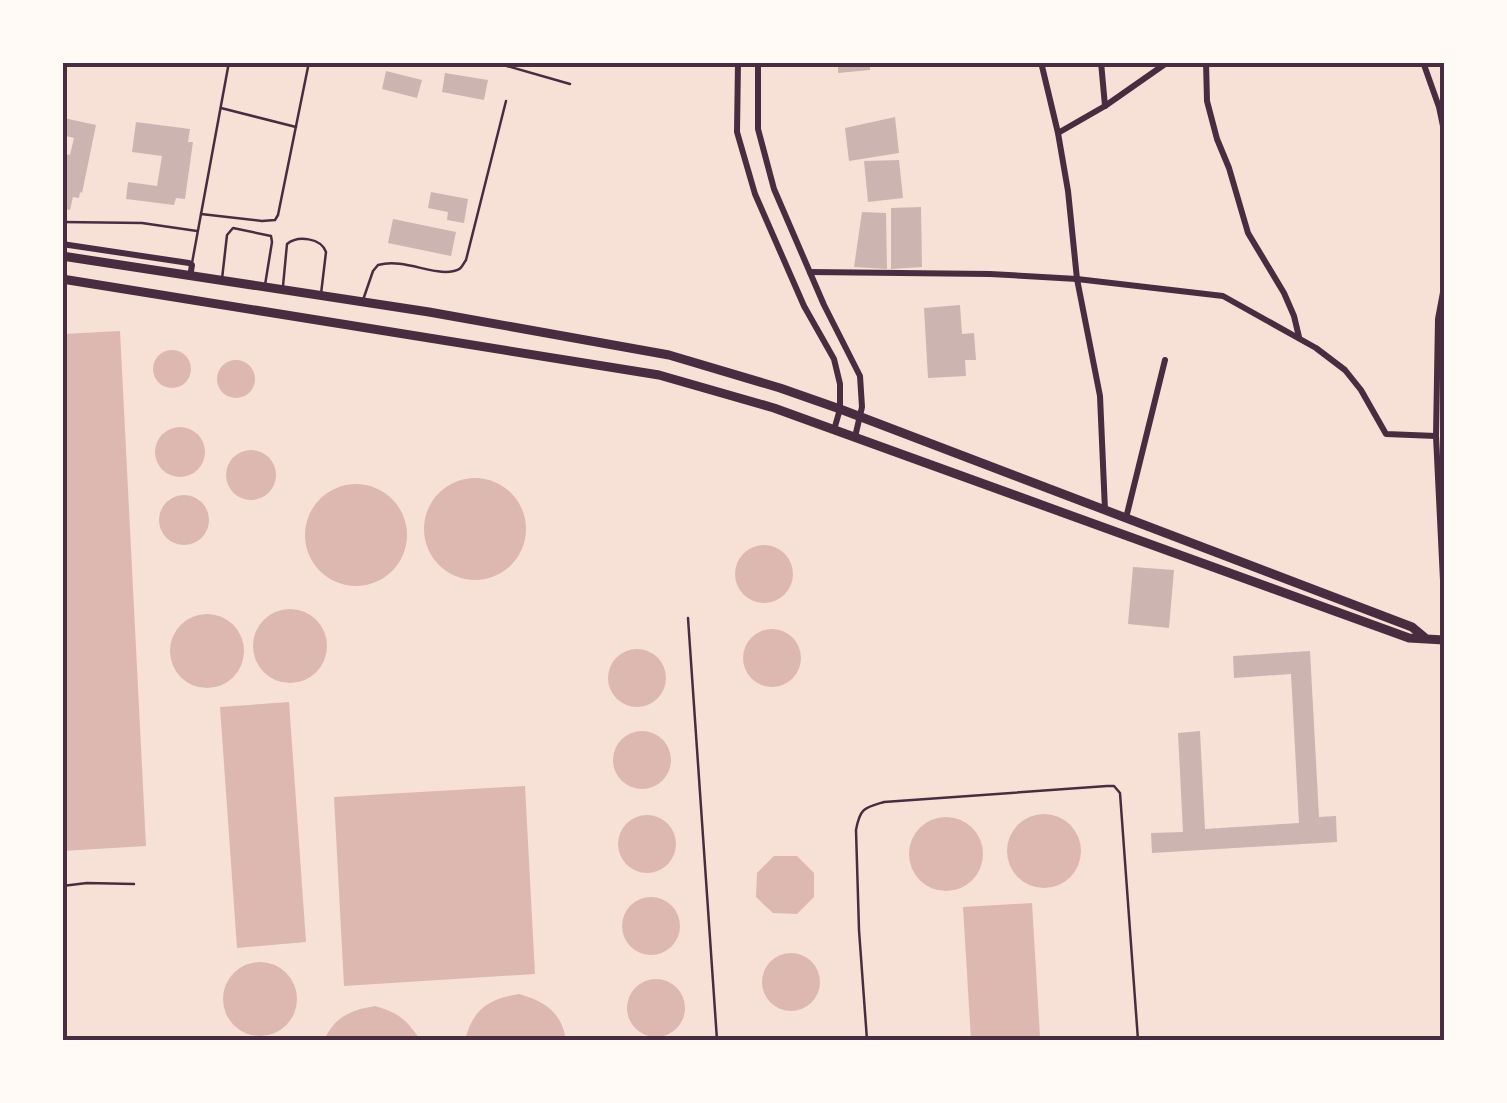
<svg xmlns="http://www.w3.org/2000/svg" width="1507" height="1103" viewBox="0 0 1507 1103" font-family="Roboto,sans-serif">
  <rect width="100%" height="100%" fill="#f7e1d7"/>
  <g fill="#dcb8b0">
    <path d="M 120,331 L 146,846 L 63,851 L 63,334 Z"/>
    <circle cx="172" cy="369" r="19"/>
    <circle cx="236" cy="379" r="19"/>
    <circle cx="180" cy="452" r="25"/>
    <circle cx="251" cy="475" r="25"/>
    <circle cx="475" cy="529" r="51"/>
    <circle cx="356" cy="535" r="51"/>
    <circle cx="184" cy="520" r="25"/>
    <circle cx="764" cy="574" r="29"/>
    <circle cx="290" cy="646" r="37"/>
    <circle cx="207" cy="651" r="37"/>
    <circle cx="772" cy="658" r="29"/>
    <circle cx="637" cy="678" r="29"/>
    <path d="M 289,702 L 306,942 L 237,948 L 220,707 Z"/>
    <circle cx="642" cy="760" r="29"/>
    <path d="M 525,786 L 535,974 L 344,986 L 334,797 Z"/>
    <circle cx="1044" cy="851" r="37"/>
    <circle cx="647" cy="844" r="29"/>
    <circle cx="946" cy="854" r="37"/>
    <path d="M 774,856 L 797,856 L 814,873 L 814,897 L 797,914 L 773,913 L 756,897 L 757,873 Z"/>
    <circle cx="651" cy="926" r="29"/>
    <path d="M 1032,903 L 1040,1037 L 971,1040 L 963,907 Z"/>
    <circle cx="791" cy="982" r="29"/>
    <circle cx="260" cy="999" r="37"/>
    <circle cx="656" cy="1008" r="29"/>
    <path d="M 519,994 C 545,1001 562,1013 566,1040 L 465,1040 C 473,1009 488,999 519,994 Z"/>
    <path d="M 375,1006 C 398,1012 408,1021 420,1040 L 324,1040 C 335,1017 350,1010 375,1006 Z"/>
  </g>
  <g fill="#ccb4b1">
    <path d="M 838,62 L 870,62 L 870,70 L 838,73 Z"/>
    <path d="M 386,71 L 422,80 L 417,98 L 382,89 Z"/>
    <path d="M 445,73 L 488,80 L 484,100 L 442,92 Z"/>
    <path d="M 895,117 L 899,153 L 849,161 L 845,128 Z"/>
    <path d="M 64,118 L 96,125 L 82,193 L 80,192 L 79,198 L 73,197 L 70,210 L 62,208 L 62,189 L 67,176 L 62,175 L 62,153 L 70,155 L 74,138 L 62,135 Z"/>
    <path d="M 136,122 L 190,129 L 188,142 L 193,142 L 185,199 L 176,198 L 174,205 L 126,199 L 128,182 L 157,186 L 162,156 L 132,152 Z"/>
    <path d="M 899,160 L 903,198 L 868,202 L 864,161 Z"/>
    <path d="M 431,192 L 468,199 L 464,223 L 447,220 L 448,212 L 428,208 Z"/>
    <path d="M 921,207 L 922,267 L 891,269 L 891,208 Z"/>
    <path d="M 862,212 L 886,213 L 887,269 L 854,267 Z"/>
    <path d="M 393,219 L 456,232 L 451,256 L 388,243 Z"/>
    <path d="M 960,305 L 962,334 L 974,333 L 976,360 L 965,360 L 966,376 L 928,378 L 924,308 Z"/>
    <path d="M 1133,567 L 1174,570 L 1169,628 L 1128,624 Z"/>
    <path d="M 1310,651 L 1319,817 L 1336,816 L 1337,842 L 1152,853 L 1151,833 L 1183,832 L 1178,733 L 1200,731 L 1205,829 L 1299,823 L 1291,674 L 1234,678 L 1233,656 Z"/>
  </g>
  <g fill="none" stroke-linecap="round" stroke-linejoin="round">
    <g stroke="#4a2c40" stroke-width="2.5">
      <path d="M 493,62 L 570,84"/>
      <path d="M 221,108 L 296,127"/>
      <path d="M 201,214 L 262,221 L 275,220 L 278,215 L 309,62"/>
      <path d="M 62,222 L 142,223 L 197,231"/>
      <path d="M 192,263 L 229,62"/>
      <path d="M 222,279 L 227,235 L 233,228 L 271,236 L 272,242 L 265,285"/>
      <path d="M 283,286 L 287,244 C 298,235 321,238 326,252 L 321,294"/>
      <path d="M 363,300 L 373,271 L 378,265 C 405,258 432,276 454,271 C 462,269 461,267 466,260 L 506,101"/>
      <path d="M 688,618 L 717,1040"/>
      <path d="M 62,886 L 87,883 L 134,884"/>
      <path d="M 867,1040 L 859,930 L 856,830 C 860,808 864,808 884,802 L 1107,786 L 1114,786 L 1120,793 L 1138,1040"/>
    </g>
    <g stroke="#4a2c40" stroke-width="6">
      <path d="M 738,62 L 737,132 L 755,194 L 804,306 L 834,359 L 840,384 L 840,409 L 834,430"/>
      <path d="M 758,62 L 758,129 L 774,189 L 824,305 L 860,376 L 862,407 L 855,437"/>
      <path d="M 1041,62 L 1058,133"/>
      <path d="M 1101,62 L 1105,106"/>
      <path d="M 1206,62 L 1207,101 L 1217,139 L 1229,168 L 1248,233 L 1284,293 L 1294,316 L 1299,337"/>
      <path d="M 1423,62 L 1439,107 L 1444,131"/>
      <path d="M 62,244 L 189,263 L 192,265 L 190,277"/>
      <path d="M 810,272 L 990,274 L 1077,279 L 1223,296 L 1316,348 L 1345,370 L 1361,390 L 1386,434 L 1436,436"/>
      <path d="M 1444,287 L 1438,319 L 1436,436 L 1444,601"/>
      <path d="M 1105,510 L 1100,396 L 1077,279 L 1068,191 L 1058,133 L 1105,106 L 1168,62"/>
      <path d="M 1126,518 L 1165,360"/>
    </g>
    <g stroke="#4a2c40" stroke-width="9">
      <path d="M 62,256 L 429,312 L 669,355 L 780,388 L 840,409 L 1412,627 L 1424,637"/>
      <path d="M 62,279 L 659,375 L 774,408 L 1409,638 L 1444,640"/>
    </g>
  </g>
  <rect width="1507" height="1103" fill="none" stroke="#fffaf5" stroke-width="130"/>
  <rect x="65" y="65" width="1377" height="973" fill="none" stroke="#4a2c40" stroke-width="4"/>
</svg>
